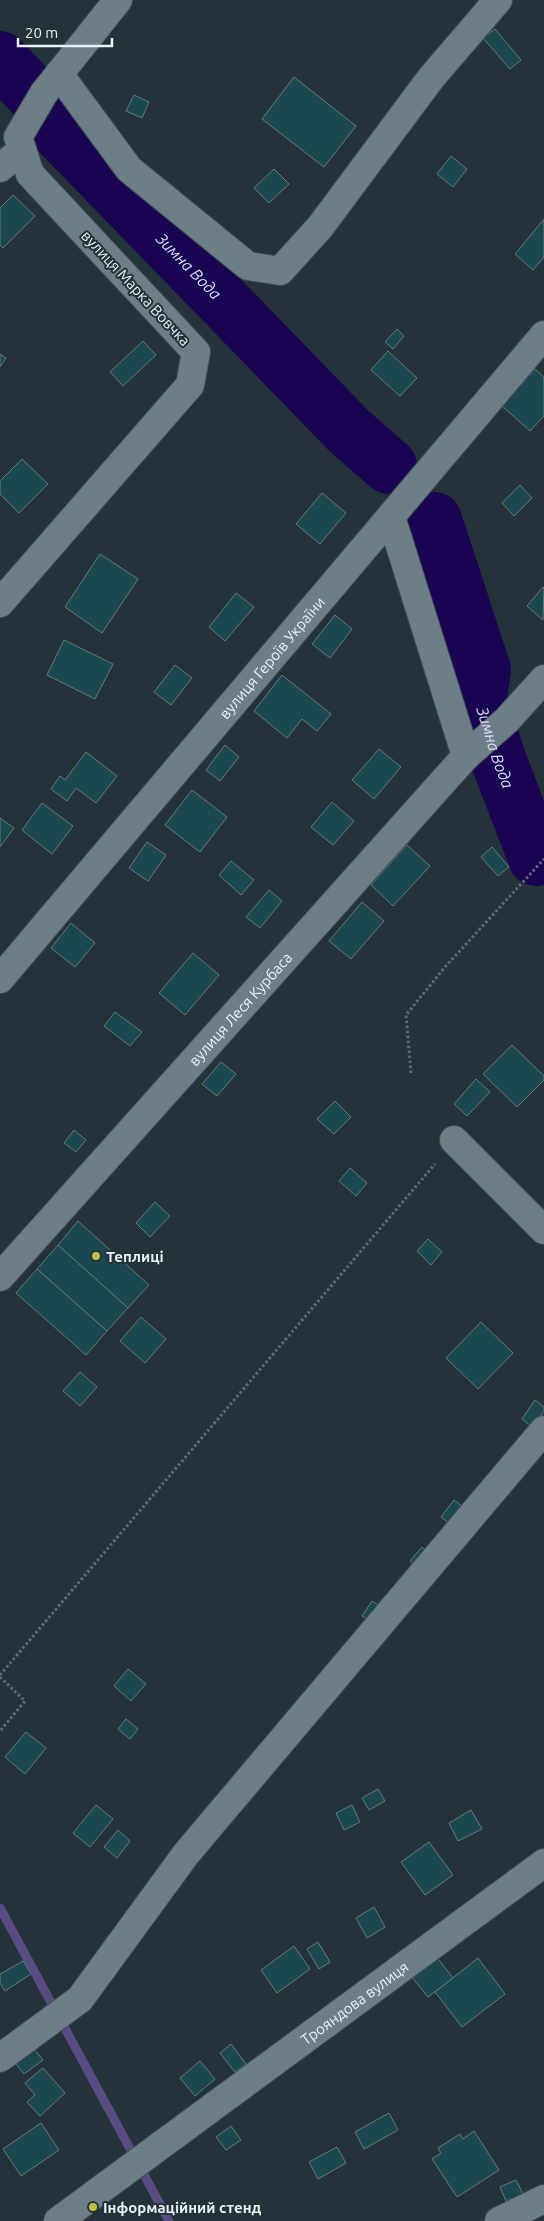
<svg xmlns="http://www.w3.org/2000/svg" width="544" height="2221" viewBox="0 0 544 2221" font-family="Ubuntu,sans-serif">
  <rect width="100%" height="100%" fill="#24323a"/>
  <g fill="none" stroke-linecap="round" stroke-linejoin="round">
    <path stroke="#584c83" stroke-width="9" d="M 0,1908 L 169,2221"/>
    <g stroke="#1a0552" stroke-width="56">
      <path id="s1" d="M 0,59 L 35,96 L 56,129 L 349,431 L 389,466"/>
      <path id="s2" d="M 434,520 L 483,670 L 479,697 L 498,759 L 536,858"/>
    </g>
  </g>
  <g fill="#1b484f" stroke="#65797c">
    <path d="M 495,29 L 521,60 L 510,69 L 483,38 Z"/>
    <path d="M 294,77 L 356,126 L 324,167 L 262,119 Z"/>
    <path d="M 134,95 L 149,102 L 142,118 L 126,111 Z"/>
    <path d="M 451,156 L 467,169 L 453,187 L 437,174 Z"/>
    <path d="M 274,169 L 289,184 L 269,203 L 254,188 Z"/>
    <path d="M 13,195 L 35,216 L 3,248 L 0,245 L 0,208 Z"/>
    <path d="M 544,219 L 544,257 L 533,270 L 515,254 Z"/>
    <path d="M 397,329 L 404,336 L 393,349 L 385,342 Z"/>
    <path d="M 143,341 L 156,355 L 123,386 L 110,372 Z"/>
    <path d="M 388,351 L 417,378 L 400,396 L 371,370 Z"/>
    <path d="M 0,354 L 6,358 L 0,367 Z"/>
    <path d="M 535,369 L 544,377 L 544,416 L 530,431 L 502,406 Z"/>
    <path d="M 22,459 L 48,484 L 19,513 L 0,494 L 0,481 Z"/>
    <path d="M 520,485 L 532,498 L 514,516 L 502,503 Z"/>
    <path d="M 322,493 L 346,513 L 320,544 L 296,524 Z"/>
    <path d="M 100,554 L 138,579 L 102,633 L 65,607 Z"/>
    <path d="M 543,587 L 544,588 L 543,620 L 527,606 Z"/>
    <path d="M 236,593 L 254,607 L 225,641 L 209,627 Z"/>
    <path d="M 335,615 L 352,629 L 330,658 L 312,644 Z"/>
    <path d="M 64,640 L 113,664 L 95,699 L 47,675 Z"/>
    <path d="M 175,665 L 192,678 L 171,705 L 154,692 Z"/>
    <path d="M 282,675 L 331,714 L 317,731 L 302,719 L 287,738 L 254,711 Z"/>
    <path d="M 225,745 L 239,757 L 220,781 L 206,770 Z"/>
    <path d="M 379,749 L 401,767 L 374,799 L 352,780 Z"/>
    <path d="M 86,752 L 117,776 L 96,803 L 76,788 L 67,801 L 51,789 L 60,776 L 65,780 Z"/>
    <path d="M 192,790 L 227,817 L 200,852 L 165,825 Z"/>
    <path d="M 332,802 L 354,821 L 333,845 L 311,827 Z"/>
    <path d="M 42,803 L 73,826 L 52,854 L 22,830 Z"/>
    <path d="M 0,818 L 14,828 L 0,847 Z"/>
    <path d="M 147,842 L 166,855 L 148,881 L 129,868 Z"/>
    <path d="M 407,845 L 430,866 L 393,906 L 371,885 Z"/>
    <path d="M 492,847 L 509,867 L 498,876 L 481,857 Z"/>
    <path d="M 231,861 L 254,880 L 241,895 L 219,875 Z"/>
    <path d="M 269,890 L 282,901 L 260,928 L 246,917 Z"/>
    <path d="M 362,902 L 384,921 L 351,959 L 329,941 Z"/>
    <path d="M 71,923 L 95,943 L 75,967 L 51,948 Z"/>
    <path d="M 193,953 L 219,975 L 185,1015 L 159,993 Z"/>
    <path d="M 115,1012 L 142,1032 L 130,1046 L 104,1026 Z"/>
    <path d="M 512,1045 L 544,1076 L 544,1080 L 517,1107 L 483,1074 Z"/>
    <path d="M 221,1062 L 236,1074 L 217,1096 L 202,1084 Z"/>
    <path d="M 476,1079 L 490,1092 L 467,1116 L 454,1104 Z"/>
    <path d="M 335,1101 L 351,1117 L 334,1134 L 317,1119 Z"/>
    <path d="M 74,1130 L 86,1140 L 76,1152 L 64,1143 Z"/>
    <path d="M 350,1168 L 367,1183 L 356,1196 L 339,1181 Z"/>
    <path d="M 155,1202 L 170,1216 L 150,1237 L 136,1223 Z"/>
    <path d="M 78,1221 L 149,1285 L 128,1308 L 58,1245 Z"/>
    <path d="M 428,1239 L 442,1252 L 431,1265 L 417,1251 Z"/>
    <path d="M 58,1245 L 128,1308 L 107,1331 L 37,1269 Z"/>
    <path d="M 37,1269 L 107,1331 L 86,1355 L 16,1293 Z"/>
    <path d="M 141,1317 L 166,1339 L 145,1363 L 120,1341 Z"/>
    <path d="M 481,1322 L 513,1353 L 478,1389 L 446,1358 Z"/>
    <path d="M 80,1372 L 97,1387 L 80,1406 L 63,1391 Z"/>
    <path d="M 535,1400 L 544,1407 L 544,1411 L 532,1427 L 522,1419 Z"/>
    <path d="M 454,1500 L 467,1510 L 454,1527 L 441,1517 Z"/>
    <path d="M 422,1547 L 433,1557 L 422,1570 L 410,1561 Z"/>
    <path d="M 372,1601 L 383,1608 L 374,1624 L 362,1616 Z"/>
    <path d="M 128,1669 L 146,1684 L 131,1701 L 114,1686 Z"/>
    <path d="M 126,1719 L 138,1729 L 130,1739 L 118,1729 Z"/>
    <path d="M 26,1732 L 46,1748 L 25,1774 L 5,1757 Z"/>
    <path d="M 378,1789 L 385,1801 L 369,1810 L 362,1798 Z"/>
    <path d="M 96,1805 L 113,1819 L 90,1847 L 73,1833 Z"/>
    <path d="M 352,1805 L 360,1822 L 344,1830 L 336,1813 Z"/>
    <path d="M 471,1810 L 482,1829 L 458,1841 L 449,1823 Z"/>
    <path d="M 118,1830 L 130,1841 L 117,1858 L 104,1847 Z"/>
    <path d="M 429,1842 L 453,1875 L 425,1895 L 401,1862 Z"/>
    <path d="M 374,1907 L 385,1927 L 367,1938 L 356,1918 Z"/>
    <path d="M 318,1942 L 330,1962 L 319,1969 L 307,1949 Z"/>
    <path d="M 294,1946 L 310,1969 L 277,1993 L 261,1970 Z"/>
    <path d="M 436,1956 L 453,1978 L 428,1997 L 411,1976 Z"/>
    <path d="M 478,1958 L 505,1994 L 462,2027 L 435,1992 Z"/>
    <path d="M 23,1961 L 31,1974 L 5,1991 L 0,1983 L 0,1974 Z"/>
    <path d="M 231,2044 L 246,2064 L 235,2072 L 220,2053 Z"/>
    <path d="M 31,2045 L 43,2060 L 24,2074 L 13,2060 Z"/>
    <path d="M 200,2061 L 215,2079 L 195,2096 L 180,2078 Z"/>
    <path d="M 43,2068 L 65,2093 L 40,2116 L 27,2102 L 35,2095 L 25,2083 Z"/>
    <path d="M 389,2113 L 398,2130 L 364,2149 L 355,2132 Z"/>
    <path d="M 41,2123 L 59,2150 L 21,2176 L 3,2149 Z"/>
    <path d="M 231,2126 L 241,2140 L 226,2150 L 216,2137 Z"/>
    <path d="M 474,2131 L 499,2170 L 457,2197 L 432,2159 L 441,2153 L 438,2148 L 460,2134 L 463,2139 Z"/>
    <path d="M 337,2147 L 346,2163 L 318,2179 L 309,2162 Z"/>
    <path d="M 516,2180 L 523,2194 L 506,2201 L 500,2187 Z"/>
  </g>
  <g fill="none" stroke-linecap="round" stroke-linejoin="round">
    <g stroke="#414e54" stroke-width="30">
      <g id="minor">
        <path d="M 59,74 L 129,169 L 248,266 L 280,271 L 320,227 L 431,78 L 498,0"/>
        <path d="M 0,168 L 22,150"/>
        <path d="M 391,517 L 466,756"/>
        <path d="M 0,603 L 190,385 L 196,352 L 30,174 L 18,137 L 44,93 L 118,0"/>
        <path id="s3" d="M 0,979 L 544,335"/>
        <path d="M 454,1140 L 544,1230"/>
        <path id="s4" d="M 0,1277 L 466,756 L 507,720 L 544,679"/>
        <path d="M 0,2058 L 80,1999 L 186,1854 L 544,1430"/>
        <path id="s5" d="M 58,2221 L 544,1863"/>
        <path d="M 499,2221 L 544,2199"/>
      </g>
    </g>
    <g stroke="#5f6b72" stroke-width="3" stroke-dasharray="2.5 2.5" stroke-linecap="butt">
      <path d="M 411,1073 L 406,1015 L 445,967 L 544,859"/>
      <path d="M 0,1675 L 435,1164"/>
      <path d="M 0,1677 L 25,1701 L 0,1731"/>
    </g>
    <use href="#minor" stroke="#6e7e88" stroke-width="28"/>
  </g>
  <g fill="#bcbf43" stroke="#24323a" stroke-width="2">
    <circle cx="96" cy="1256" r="5"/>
    <circle cx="93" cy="2207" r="5"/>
  </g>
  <g text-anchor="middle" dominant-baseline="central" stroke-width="4" stroke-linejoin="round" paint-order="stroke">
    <g font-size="15" fill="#e8f1f6" stroke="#24323a">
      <text transform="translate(136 288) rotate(47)">вулиця Марка Вовчка</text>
      <text stroke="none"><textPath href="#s3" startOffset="421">вулиця Героїв України</textPath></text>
      <text stroke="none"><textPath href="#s4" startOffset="360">вулиця Леся Курбаса</textPath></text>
      <text stroke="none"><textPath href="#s5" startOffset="368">Трояндова вулиця</textPath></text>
    </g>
    <g font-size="15" font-weight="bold" fill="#e8f1f6" stroke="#24323a" text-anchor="start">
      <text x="106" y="1256">Теплиці</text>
      <text x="103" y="2207">Інформаційний стенд</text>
    </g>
    <g font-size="16" font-style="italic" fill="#dcddf4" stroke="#24323a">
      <text stroke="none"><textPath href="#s1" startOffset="281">Зимна Вода</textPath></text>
      <text stroke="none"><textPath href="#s2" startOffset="238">Зимна Вода</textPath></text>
    </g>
  </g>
  <path d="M18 38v8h94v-8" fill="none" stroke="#e8f1f6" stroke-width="2.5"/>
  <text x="25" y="38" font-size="15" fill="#e8f1f6" stroke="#24323a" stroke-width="4" paint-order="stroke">20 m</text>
</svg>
